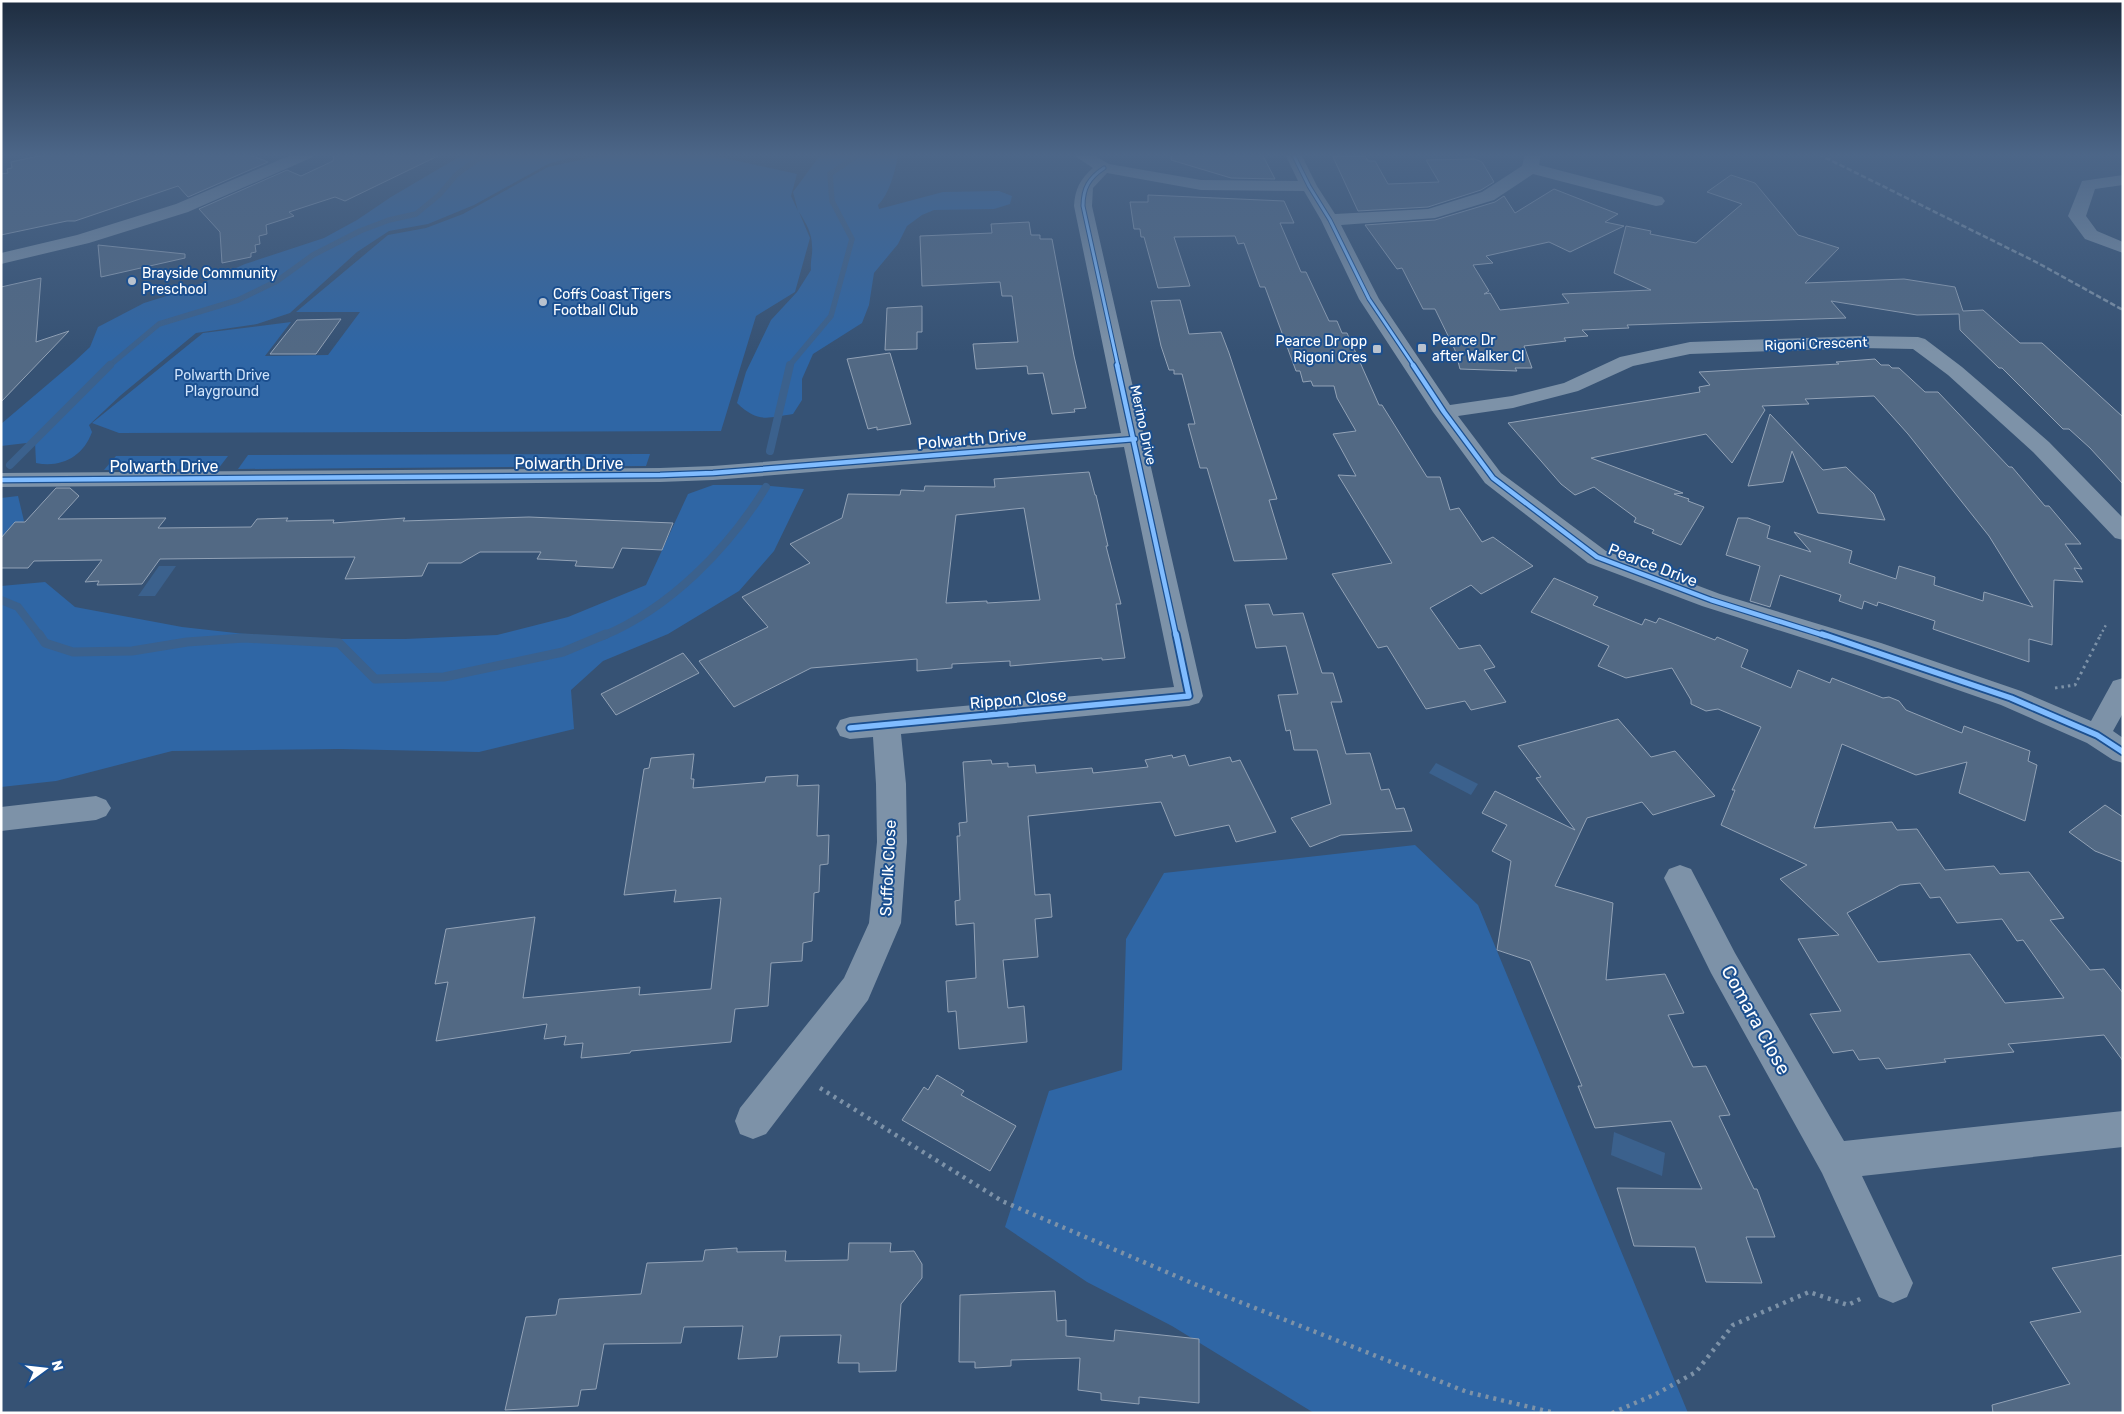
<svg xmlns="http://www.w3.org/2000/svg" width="2124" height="1414" viewBox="0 0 2124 1414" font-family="Rubik,sans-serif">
  <rect width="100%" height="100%" fill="#365274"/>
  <g fill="#2f66a5">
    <path d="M 464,154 L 582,154 L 548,164 L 474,205 L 428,224 L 389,231 L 357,252 L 290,313 L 257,324 L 196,333 L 121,395 L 89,425 L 92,432 C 83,457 61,468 36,463 L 35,442 L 1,446 L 1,424 L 74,362 L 90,347 L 98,327 L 144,303 L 186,290 L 245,264 L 324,238 L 357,220 L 391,197 Z"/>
    <path d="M 607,154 L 706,154 L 797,174 L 791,196 L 798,211 L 793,192 L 821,154 L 898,154 C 896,169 889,195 878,205 L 879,209 L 943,192 L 999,191 L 1012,196 L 1010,204 L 994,209 L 934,210 L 922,215 L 907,226 L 898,244 L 874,273 L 869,305 L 862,323 L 813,354 L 802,379 L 802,400 L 793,414 C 766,418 758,423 737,403 L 746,372 L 771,320 L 797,292 L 811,270 C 810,260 813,255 812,246 C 812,233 806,223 799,212 L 810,238 L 795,292 L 756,316 L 721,431 L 119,433 L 92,423 L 203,333 L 291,322 L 265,356 L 328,355 L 360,312 L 296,312 L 388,235 L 426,228 L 463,214 L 548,167 Z"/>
    <path d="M 650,454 L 646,466 L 238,469 L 248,455 Z"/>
    <path d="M 116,456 L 228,456 L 218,469 L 104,470 Z"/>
    <path d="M 713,485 L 759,485 L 804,489 L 774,551 L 739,591 L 668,634 L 603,661 L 571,690 L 574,729 L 479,752 L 340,749 L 172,751 L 56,781 L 1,787 L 1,586 L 45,582 L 75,607 L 182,627 L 290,639 L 405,639 L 497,635 L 568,617 L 646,585 L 688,494 Z"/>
    <path d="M 18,496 L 24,521 L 1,539 L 1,498 Z"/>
    <path d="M 1415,845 L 1478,905 L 1688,1413 L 1314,1413 L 1172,1326 L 1087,1282 L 1005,1227 L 1049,1091 L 1122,1070 L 1126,939 L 1164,873 Z"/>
  </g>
  <g fill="#3b618d">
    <path d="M 159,566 L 176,566 L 155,596 L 138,596 Z"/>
    <path d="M 1436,763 L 1478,784 L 1471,795 L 1429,773 Z"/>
    <path d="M 1614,1132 L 1665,1153 L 1662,1176 L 1611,1155 Z"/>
  </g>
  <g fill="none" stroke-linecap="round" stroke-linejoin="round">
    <g stroke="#3b618d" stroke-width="5.5">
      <path d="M 109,366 L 159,324 L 238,300 L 277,281 L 313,255 L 360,231 L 389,220 L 416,214 L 439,195 L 457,174 L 485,154"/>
      <path d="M 789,366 L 831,316 L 852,239 L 832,201 L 830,174 L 859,154"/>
    </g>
    <g stroke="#3b618d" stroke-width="8">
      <path d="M 770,451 L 790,365"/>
      <path d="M 10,465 L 110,365"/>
      <path d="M 1,600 L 18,607 L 40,636"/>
      <path d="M 603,636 C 670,608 728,549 766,487"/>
    </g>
    <path stroke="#3b618d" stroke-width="9" d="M 39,634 L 45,643 L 73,652 L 132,651 L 187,642 L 244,638 L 339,643 L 375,679 L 444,677 L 563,652 L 606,634"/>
  </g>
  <g fill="#526984" stroke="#92a2b6" fill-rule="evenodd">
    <path d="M 48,154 L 248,154 L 268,162 L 188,197 L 178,186 L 75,221 L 67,221 L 1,235 L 1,174 L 8,173 L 7,169 L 12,168 L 11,162 Z"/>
    <path d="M 334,154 L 442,154 L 345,201 L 335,197 L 289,212 L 294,216 L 266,225 L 267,234 L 259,236 L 260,244 L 255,245 L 256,252 L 251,253 L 251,257 L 222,263 L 220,232 L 199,209 L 287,170 L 301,176 L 333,161 Z"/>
    <path d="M 1172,154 L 1262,154 L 1275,179 L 1231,178 L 1171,160 Z"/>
    <path d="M 1365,156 L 1368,161 L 1375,161 L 1388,184 L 1439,182 L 1426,160 L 1475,159 L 1482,162 L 1494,182 L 1481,190 L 1428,207 L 1358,211 L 1333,157 Z"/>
    <path d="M 1731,175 L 1755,183 L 1798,235 L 1839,248 L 1805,283 L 1904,279 L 1955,287 L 1963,311 L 1983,310 L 2020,343 L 2042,343 L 2123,417 L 2123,484 L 2090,448 L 2069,429 L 2063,429 L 2002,368 L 1999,368 L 1960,330 L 1959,314 L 1917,315 L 1831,301 L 1846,318 L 1627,325 L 1629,328 L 1582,330 L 1588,336 L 1564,338 L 1566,341 L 1524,346 L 1532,368 L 1515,368 L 1517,371 L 1460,369 L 1455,350 L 1435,309 L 1423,309 L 1402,268 L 1397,269 L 1365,225 L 1435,220 L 1495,202 L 1504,196 L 1515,213 L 1554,189 L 1618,214 L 1605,222 L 1624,226 L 1570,252 L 1549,242 L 1486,256 L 1493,263 L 1473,265 L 1489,291 L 1484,294 L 1490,293 L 1500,310 L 1569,303 L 1562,294 L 1651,290 L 1614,273 L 1626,226 L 1651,231 L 1650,234 L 1696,243 L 1742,204 L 1707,192 Z"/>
    <path d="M 1148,195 L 1284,201 L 1294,223 L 1280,223 L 1301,272 L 1306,272 L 1329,321 L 1337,321 L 1342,333 L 1347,333 L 1379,405 L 1382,405 L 1427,477 L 1440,477 L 1450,510 L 1459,508 L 1482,542 L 1493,537 L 1533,566 L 1481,594 L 1471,585 L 1430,608 L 1459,649 L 1480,645 L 1495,667 L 1484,670 L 1506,702 L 1471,710 L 1465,701 L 1426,709 L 1387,646 L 1378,648 L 1332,574 L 1392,563 L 1338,475 L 1356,476 L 1333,434 L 1356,431 L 1337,398 L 1334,386 L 1313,386 L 1311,381 L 1303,382 L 1300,371 L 1296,371 L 1265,287 L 1260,287 L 1244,243 L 1238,244 L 1235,236 L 1174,237 L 1190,286 L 1158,288 L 1144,237 L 1141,237 L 1140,229 L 1134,229 L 1130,202 L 1148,202 Z"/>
    <path d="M 1029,222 L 1031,235 L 1040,235 L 1040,239 L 1052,239 L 1074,356 L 1086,408 L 1074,409 L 1075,412 L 1052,414 L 1043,373 L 1028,374 L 1027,366 L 976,369 L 973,344 L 1018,342 L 1012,296 L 1002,296 L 1000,282 L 922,286 L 920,236 L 992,233 L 991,224 Z"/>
    <path d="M 98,245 L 185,254 L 185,258 L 101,277 Z"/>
    <path d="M 41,278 L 36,342 L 69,331 L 1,402 L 1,287 Z"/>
    <path d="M 1180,300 L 1189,334 L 1221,332 L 1229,353 L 1277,499 L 1269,500 L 1287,559 L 1234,561 L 1207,468 L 1200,468 L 1188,424 L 1195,424 L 1182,374 L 1174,374 L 1174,370 L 1169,370 L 1161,346 L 1151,301 Z"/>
    <path d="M 922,306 L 922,332 L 917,332 L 917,349 L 885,350 L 887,308 Z"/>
    <path d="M 341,319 L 316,354 L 270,354 L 297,320 Z"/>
    <path d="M 890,353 L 911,424 L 877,430 L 877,427 L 868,429 L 847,359 Z"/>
    <path d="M 1875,359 L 1881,365 L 1889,365 L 1892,368 L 1899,368 L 1925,392 L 1938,392 L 2009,467 L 2012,467 L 2045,506 L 2049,506 L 2081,544 L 2065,544 L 2082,569 L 2074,568 L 2083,582 L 2054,580 L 2052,645 L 2029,639 L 2029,662 L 1933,629 L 1935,621 L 1878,602 L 1877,606 L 1864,601 L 1862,609 L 1839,601 L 1841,595 L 1780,575 L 1770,607 L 1750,601 L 1760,566 L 1726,555 L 1738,518 L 1748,518 L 1770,526 L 1767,538 L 1811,552 L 1794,532 L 1852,551 L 1849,563 L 1896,579 L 1899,566 L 1935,577 L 1934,585 L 1983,601 L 1984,592 L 2033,607 L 1989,536 L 1908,434 L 1874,396 L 1805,399 L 1809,404 L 1762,406 L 1765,410 L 1732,463 L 1706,434 L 1591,458 L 1683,493 L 1674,494 L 1689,499 L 1688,501 L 1704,507 L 1681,545 L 1652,533 L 1654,530 L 1634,522 L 1636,518 L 1594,487 L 1575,495 L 1561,484 L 1508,423 L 1700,392 L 1699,387 L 1710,385 L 1699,372 L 1839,364 L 1836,362 Z"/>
    <path d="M 1770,414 L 1823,470 L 1846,467 L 1874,494 L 1885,520 L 1818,513 L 1792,451 L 1783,482 L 1748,486 Z"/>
    <path d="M 1089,472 L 1095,495 L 1096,495 L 1108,546 L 1106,546 L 1121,604 L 1116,604 L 1125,658 L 1102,660 L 1102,658 L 1010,666 L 1010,661 L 952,664 L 952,668 L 917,671 L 917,659 L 811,668 L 734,707 L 699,661 L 768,627 L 742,597 L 810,563 L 790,544 L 842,518 L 848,494 L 900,495 L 901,490 L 924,491 L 925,486 L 995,487 L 994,479 ZM 1024,508 L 1040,600 L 987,603 L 987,601 L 946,603 L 956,515 Z"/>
    <path d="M 56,488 L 70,488 L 79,496 L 58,519 L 166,518 L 158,528 L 251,527 L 257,519 L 288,518 L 286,521 L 334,520 L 333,523 L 405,518 L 403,521 L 529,517 L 673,523 L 662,550 L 622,548 L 613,568 L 575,566 L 577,561 L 537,559 L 541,552 L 480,552 L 461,563 L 428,563 L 422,576 L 345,579 L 355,557 L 160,559 L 142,584 L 97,585 L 99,581 L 85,582 L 102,560 L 34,561 L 28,568 L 1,568 L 1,538 L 15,522 L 25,522 Z"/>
    <path d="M 1554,578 L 1598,597 L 1593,605 L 1642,625 L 1645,619 L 1656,623 L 1659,618 L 1715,640 L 1717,637 L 1748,650 L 1741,667 L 1791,688 L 1798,670 L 1830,683 L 1832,678 L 1883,698 L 1889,697 L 1899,701 L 1906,710 L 1962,733 L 1964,726 L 2030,751 L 2028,761 L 2037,765 L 2025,821 L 1959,793 L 1967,762 L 1916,775 L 1842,744 L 1814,828 L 1892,822 L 1897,830 L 1917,829 L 1945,870 L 1994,866 L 2000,874 L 2029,872 L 2064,918 L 2050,920 L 2090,970 L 2104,969 L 2123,993 L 2123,1061 L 2104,1035 L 2008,1044 L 2014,1052 L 1944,1059 L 1946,1062 L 1886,1069 L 1879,1058 L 1859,1060 L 1853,1050 L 1833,1053 L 1810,1014 L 1841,1011 L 1798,939 L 1839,935 L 1780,879 L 1807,865 L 1721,825 L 1735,790 L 1732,790 L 1761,727 L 1718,709 L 1706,711 L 1691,704 L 1691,700 L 1672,668 L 1626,678 L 1598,666 L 1609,646 L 1531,612 ZM 1920,883 L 1930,898 L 1940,897 L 1957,923 L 2002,919 L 2017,941 L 2023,940 L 2064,998 L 2005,1003 L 1970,954 L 1878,962 L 1847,913 L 1900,885 Z"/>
    <path d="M 1269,604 L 1273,615 L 1303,613 L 1322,673 L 1333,673 L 1342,702 L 1331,702 L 1346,754 L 1370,753 L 1381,790 L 1389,789 L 1396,809 L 1404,808 L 1412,831 L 1341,835 L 1310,847 L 1291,818 L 1331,804 L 1317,750 L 1294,750 L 1290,730 L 1286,731 L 1278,695 L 1298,694 L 1286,646 L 1256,648 L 1245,605 Z"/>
    <path d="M 683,653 L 699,673 L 616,715 L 601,694 Z"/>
    <path d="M 1618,719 L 1651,757 L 1675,751 L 1715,796 L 1653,815 L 1642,802 L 1587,818 L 1555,886 L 1613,903 L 1606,980 L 1665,974 L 1684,1013 L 1668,1015 L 1693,1067 L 1706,1066 L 1730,1115 L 1719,1116 L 1754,1189 L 1757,1189 L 1775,1237 L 1746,1237 L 1762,1283 L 1706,1282 L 1695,1247 L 1634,1246 L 1617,1188 L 1702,1189 L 1671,1121 L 1595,1128 L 1578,1086 L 1582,1086 L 1530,961 L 1497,950 L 1511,861 L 1492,851 L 1507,825 L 1482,813 L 1495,791 L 1575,830 L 1536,778 L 1541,777 L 1518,746 Z"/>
    <path d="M 694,754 L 691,779 L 694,779 L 693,788 L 765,782 L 766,777 L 798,775 L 797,786 L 819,785 L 817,836 L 829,835 L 828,864 L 820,865 L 819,892 L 814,893 L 812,941 L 803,943 L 802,961 L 771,963 L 768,1006 L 735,1009 L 731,1042 L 631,1051 L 630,1053 L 581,1058 L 583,1043 L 564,1045 L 566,1036 L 544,1039 L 547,1024 L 436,1041 L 448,982 L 435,984 L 446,929 L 535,917 L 523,998 L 640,987 L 639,995 L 711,989 L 721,898 L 674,902 L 676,890 L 624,895 L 644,769 L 649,768 L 651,758 Z"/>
    <path d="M 1172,755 L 1173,758 L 1185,755 L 1189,766 L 1230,757 L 1232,762 L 1240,760 L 1276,832 L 1236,842 L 1229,825 L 1175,836 L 1161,802 L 1028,816 L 1035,895 L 1050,894 L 1052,917 L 1035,919 L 1038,957 L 1003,960 L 1008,1008 L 1024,1006 L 1027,1042 L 959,1049 L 956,1011 L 948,1012 L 946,981 L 976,978 L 974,923 L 956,925 L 955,901 L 960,900 L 957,836 L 960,836 L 959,823 L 967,822 L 963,762 L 991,760 L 992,764 L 1008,763 L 1008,767 L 1035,765 L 1036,773 L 1092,768 L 1093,773 L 1148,767 L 1145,760 Z"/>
    <path d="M 2105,805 L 2123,817 L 2123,862 L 2095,851 L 2069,832 Z"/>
    <path d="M 937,1075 L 964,1091 L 961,1095 L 1016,1126 L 990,1171 L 902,1120 L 924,1087 L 928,1090 Z"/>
    <path d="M 849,1243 L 891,1243 L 890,1252 L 914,1251 L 922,1264 L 922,1278 L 901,1304 L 896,1371 L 859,1372 L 859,1363 L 838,1363 L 841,1335 L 780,1336 L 777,1357 L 738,1359 L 743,1326 L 684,1327 L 681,1343 L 604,1344 L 596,1389 L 581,1390 L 578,1406 L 505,1410 L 526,1317 L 556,1315 L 559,1299 L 641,1294 L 647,1263 L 703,1261 L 705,1250 L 737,1248 L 737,1252 L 786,1251 L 785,1261 L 848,1260 Z"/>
    <path d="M 2123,1255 L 2123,1413 L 1993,1413 L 1992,1405 L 2070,1384 L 2030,1322 L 2081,1312 L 2052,1268 Z"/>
    <path d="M 1055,1291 L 1057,1321 L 1066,1320 L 1066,1336 L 1114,1341 L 1115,1330 L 1199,1339 L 1199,1403 L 1139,1397 L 1139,1404 L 1101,1400 L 1101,1393 L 1078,1390 L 1080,1358 L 1011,1360 L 1011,1366 L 975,1368 L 975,1362 L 959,1362 L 960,1295 Z"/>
  </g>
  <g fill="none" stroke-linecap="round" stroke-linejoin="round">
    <path stroke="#7d92a8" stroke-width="2.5" stroke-dasharray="2 3" stroke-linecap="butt" d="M 2100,636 L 2106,625"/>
    <path stroke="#7d92a8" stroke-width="3" stroke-dasharray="2.5 4" stroke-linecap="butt" d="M 2055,688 L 2075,685 L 2101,634"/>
    <g stroke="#7d92a8" stroke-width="4.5" stroke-dasharray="3 5" stroke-linecap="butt">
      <path d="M 820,1088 L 1002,1201 L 1192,1283 L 1467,1392 L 1555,1413"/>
      <path d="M 1612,1413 L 1656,1394 L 1696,1372 L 1733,1325 L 1809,1292 L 1848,1305 L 1864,1297"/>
    </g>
    <g fill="#7d92a8" fill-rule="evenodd">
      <path d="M 293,154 L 315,154 L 313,157 L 188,212 L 89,243 L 1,264 L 1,253 L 77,235 L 176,204 Z"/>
      <path d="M 1072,154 L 1092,154 L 1109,164 L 1201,180 L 1298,181 L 1285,154 L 1301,154 L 1317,186 L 1335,214 L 1428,209 L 1482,192 L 1522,166 L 1525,154 L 1541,154 L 1539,165 L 1662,197 L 1665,201 L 1662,205 L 1656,206 L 1533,174 L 1494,200 L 1435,218 L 1341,225 L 1379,299 L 1450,405 L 1512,396 L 1564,383 L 1620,357 L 1690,342 L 1862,336 L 1918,337 L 1925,339 L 1962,367 L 2049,442 L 2123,518 L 2123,540 L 2115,538 L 2033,452 L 1948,375 L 1913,349 L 1862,348 L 1690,354 L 1633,366 L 1578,391 L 1513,408 L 1458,416 L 1501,473 L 1606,551 L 1720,594 L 1881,643 L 2021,691 L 2091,721 L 2113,681 L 2123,678 L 2123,713 L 2113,731 L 2123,738 L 2123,763 L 2113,760 L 2087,743 L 2001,705 L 1863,657 L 1702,606 L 1588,563 L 1485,483 L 1433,412 L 1359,299 L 1321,220 L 1304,191 L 1201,190 L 1107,173 L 1093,188 L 1092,206 L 1144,436 L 1146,439 L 1145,441 L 1203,696 L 1199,703 L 1189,706 L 901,734 L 906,784 L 907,842 L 901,923 L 868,1000 L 766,1134 L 753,1139 L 740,1134 L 735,1121 L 740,1108 L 844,978 L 869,923 L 877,842 L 876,784 L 873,737 L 850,739 L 840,736 L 836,728 L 840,720 L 850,717 L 886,713 L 1174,687 L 1124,447 L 713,480 L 660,482 L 1,487 L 1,473 L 660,468 L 713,466 L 1121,433 L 1074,206 C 1075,189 1080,179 1093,168 Z"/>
      <path d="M 2123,175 L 2123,185 L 2095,189 L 2086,216 L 2097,231 L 2123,242 L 2123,253 L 2085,239 L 2068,216 L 2082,181 Z"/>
      <path d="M 96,796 L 106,800 L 111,808 L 106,816 L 96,820 L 1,831 L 1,807 Z"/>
      <path d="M 1680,865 L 1691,869 L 1735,953 L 1844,1141 L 2123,1111 L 2123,1147 L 1862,1176 L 1913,1283 L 1907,1297 L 1893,1303 L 1879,1297 L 1822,1173 L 1711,973 L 1664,878 L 1669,869 Z"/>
    </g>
    <path stroke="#7e92a7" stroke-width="2.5" stroke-dasharray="5.5 2.5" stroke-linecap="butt" d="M 1818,154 L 2036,262 L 2123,310"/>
    <g stroke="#1b4f8f" stroke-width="5">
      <g id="cycleway-far2">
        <path d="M 1293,154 L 1309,186 L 1330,220 L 1369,299 L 1414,366"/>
        <path d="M 1104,168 C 1089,178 1083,188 1083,206 L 1118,366"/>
      </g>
    </g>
    <g stroke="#1b4f8f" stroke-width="7">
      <g id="cycleway-far1">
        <path d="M 1117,365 L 1176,636"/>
        <path d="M 1413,365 L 1444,412 L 1493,478 L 1597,557 L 1711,600 L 1826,636"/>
        <path d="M 1,480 L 660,475 L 713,473 L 1135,439"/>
      </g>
    </g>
    <g stroke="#1b4f8f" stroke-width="9">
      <g id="cycleway">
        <path d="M 1822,634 L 2011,698 L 2097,735 L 2123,752"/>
        <path d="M 850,728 L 1189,696 L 1176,634"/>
      </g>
    </g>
    <use href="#cycleway-far2" stroke="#80bcff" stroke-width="3"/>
    <use href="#cycleway-far1" stroke="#80bcff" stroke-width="4.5"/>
    <use href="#cycleway" stroke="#80bcff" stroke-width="5.5"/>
  </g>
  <linearGradient id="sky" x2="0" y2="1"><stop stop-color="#1e2d40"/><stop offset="0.44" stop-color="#4c6688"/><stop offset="1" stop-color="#4c6688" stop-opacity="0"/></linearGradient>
  <rect width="2124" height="352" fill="url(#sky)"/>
  <g fill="#b9c2ce" stroke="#1b4f8f" stroke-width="2">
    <circle cx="132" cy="281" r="5"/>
    <circle cx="543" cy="302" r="5"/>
    <rect x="1417" y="343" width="10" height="10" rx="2.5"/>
    <rect x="1372" y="344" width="10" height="10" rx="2.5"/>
  </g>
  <g text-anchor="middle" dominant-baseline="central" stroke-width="4" stroke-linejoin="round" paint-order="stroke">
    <g font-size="14" fill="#fff" stroke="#1b4f8f" text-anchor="start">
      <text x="142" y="273">Brayside Community<tspan x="142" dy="16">Preschool</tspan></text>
      <text x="553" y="294">Coffs Coast Tigers<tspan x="553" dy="16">Football Club</tspan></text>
      <text x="1432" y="340">Pearce Dr<tspan x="1432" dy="16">after Walker Cl</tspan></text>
      <text x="1367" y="341" text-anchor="end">Pearce Dr opp<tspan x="1367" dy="16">Rigoni Cres</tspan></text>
    </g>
    <g font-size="14" fill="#fff" stroke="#1b4f8f">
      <text transform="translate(1816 344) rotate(-2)">Rigoni Crescent</text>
      <text transform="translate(1143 425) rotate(78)">Merino Drive</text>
    </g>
    <g font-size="14" fill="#cfe3fa" stroke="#1b4f8f">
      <text x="222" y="375">Polwarth Drive<tspan x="222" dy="16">Playground</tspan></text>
    </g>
    <g font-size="16" fill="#fff" stroke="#1b4f8f">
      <text transform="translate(972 439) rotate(-5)">Polwarth Drive</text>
      <text x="569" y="463">Polwarth Drive</text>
      <text x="164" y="466">Polwarth Drive</text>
      <text transform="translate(1653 565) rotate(21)">Pearce Drive</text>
      <text transform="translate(1018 699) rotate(-5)">Rippon Close</text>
      <text transform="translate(888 868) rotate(-87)">Suffolk Close</text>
    </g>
    <g font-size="19" fill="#fff" stroke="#1b4f8f">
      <text transform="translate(1756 1020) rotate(61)">Comara Close</text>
    </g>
  </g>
  <rect width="2124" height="1414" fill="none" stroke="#ffffff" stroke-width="5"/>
  <g transform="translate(45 1369) rotate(75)" stroke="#1b4f8f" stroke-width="4" paint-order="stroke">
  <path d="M0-4L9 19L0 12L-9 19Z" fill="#ffffff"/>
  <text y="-8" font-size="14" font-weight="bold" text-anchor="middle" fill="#ffffff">N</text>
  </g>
</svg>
